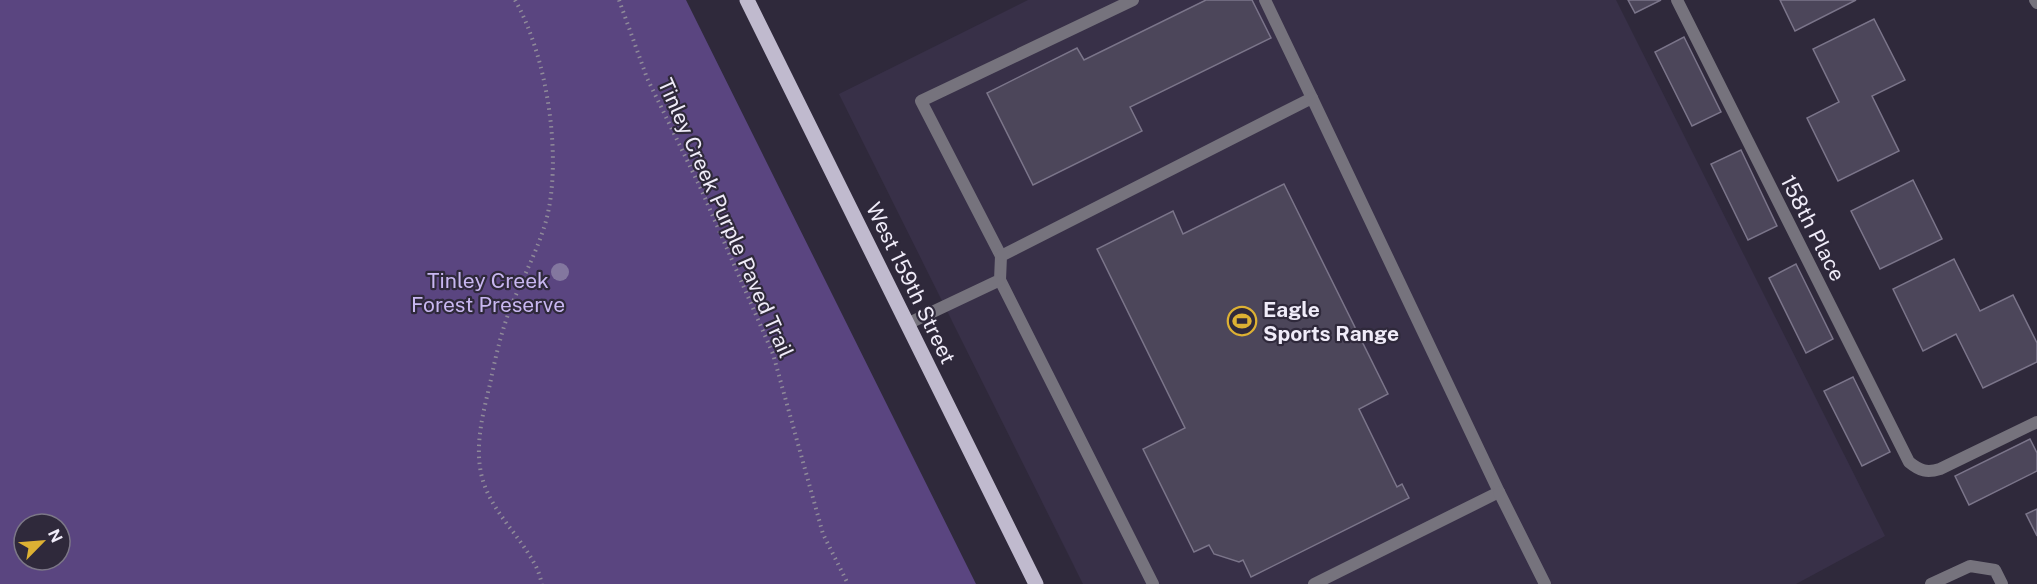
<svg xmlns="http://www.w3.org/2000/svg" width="2037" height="584" viewBox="0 0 2037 584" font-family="'Public Sans',sans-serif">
  <rect width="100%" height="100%" fill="#2f293b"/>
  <path fill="#383048" d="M 1028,0 L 1616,0 L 1885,536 L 1796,584 L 1083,584 L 839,94 Z"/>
  <path fill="#5a4580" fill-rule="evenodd" d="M 0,0 L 686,0 L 976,584 L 0,584 ZM 24,524 L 60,524 L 60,560 L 24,560 Z"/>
  <g fill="#4c465a" stroke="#7b758a" stroke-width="1.5">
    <path d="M 1206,0 L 1252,0 L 1271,38 L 1130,107 L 1142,131 L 1033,185 L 987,93 L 1077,48 L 1084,60 Z"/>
    <path d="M 1628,0 L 1661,0 L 1635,13 Z"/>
    <path d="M 1780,0 L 1856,0 L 1795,31 Z"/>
    <path d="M 1874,19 L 1905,80 L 1872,96 L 1899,151 L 1838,181 L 1807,118 L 1839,102 L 1813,49 Z"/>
    <path d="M 1684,37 L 1721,112 L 1692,126 L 1655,52 Z"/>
    <path d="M 1741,150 L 1777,226 L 1748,240 L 1711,164 Z"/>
    <path d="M 1913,180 L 1942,239 L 1880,269 L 1851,211 Z"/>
    <path d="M 1284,184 L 1388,394 L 1359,409 L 1397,487 L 1402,484 L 1409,498 L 1251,577 L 1243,560 L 1239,562 L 1214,554 L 1209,545 L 1194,552 L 1143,449 L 1185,428 L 1097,249 L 1173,211 L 1183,234 Z"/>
    <path d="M 1954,259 L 1980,311 L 2013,295 L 2037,343 L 2037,362 L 1983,388 L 1956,334 L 1923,351 L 1893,289 Z"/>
    <path d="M 1796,264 L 1833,339 L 1806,353 L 1769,278 Z"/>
    <path d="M 1853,377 L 1890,452 L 1862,466 L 1824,391 Z"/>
    <path d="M 2030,439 L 2037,453 L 2037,471 L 1969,505 L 1955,476 Z"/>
    <path d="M 2037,509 L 2037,536 L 2026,514 Z"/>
  </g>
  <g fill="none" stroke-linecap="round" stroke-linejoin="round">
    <g stroke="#8f8a99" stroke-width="4" stroke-dasharray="1.5 4.5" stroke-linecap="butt">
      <path d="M 515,0 C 547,56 563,158 546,221 C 537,252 522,279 510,309 C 501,333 495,359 490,384 C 483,413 475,444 481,473 C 488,508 518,533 534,563 C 538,569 540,577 542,584"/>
      <path d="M 619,0 L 647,78 L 701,189 L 773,354 L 823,534 L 848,584"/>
    </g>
    <g stroke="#76737d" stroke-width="12">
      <path d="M 1265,0 L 1312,98"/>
      <path d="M 2035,0 L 2037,3"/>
      <path d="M 1001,256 L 921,101 L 1133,0"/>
      <path d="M 1000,280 L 1153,584"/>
      <path d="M 907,324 L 1000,280 L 1001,256 L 1312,98 L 1499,492 L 1314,584"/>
      <path d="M 1499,492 L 1545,584"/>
      <path d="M 1931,584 L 1970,566 L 1995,570 L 2002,584"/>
    </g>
    <path stroke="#76737d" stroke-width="12" d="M 1677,0 L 1909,462 C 1920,471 1927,473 1940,469 L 2037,422"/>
    <path stroke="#c0bace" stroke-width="15" d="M 747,0 L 1036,584"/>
  </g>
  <circle fill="#83779f" cx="560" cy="272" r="9"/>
  <defs>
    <g id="stadium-ring" transform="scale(1.5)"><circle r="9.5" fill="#2f293b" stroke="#ddb133" stroke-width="1.5"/><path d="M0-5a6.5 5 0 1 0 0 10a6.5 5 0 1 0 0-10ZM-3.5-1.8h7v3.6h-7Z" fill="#ddb133"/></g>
  </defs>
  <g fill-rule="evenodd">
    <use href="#stadium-ring" x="1242" y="321"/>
  </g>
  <g text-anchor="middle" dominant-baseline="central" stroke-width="4.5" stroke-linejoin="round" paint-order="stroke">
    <g font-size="21" fill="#f0ecf9" stroke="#2f293b">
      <text transform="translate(726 218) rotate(66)">Tinley Creek Purple Paved Trail</text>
      <text transform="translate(1813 228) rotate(63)">158th Place</text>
      <text transform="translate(911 283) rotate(64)">West 159th Street</text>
    </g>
    <g font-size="21" fill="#c8b7f0" stroke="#2f293b">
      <text x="488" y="280">Tinley Creek<tspan x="488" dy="24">Forest Preserve</tspan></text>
    </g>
    <g font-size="21" font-weight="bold" fill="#f0ecf9" stroke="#2f293b" text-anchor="start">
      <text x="1263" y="309">Eagle<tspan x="1263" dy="24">Sports Range</tspan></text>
    </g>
  </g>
  <g transform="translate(42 542) rotate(65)"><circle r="28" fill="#2f293b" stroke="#7c7787" stroke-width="1.5"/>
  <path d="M0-4.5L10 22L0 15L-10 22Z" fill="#ddb133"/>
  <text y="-9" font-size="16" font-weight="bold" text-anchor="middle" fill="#f0ecf9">N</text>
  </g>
</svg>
